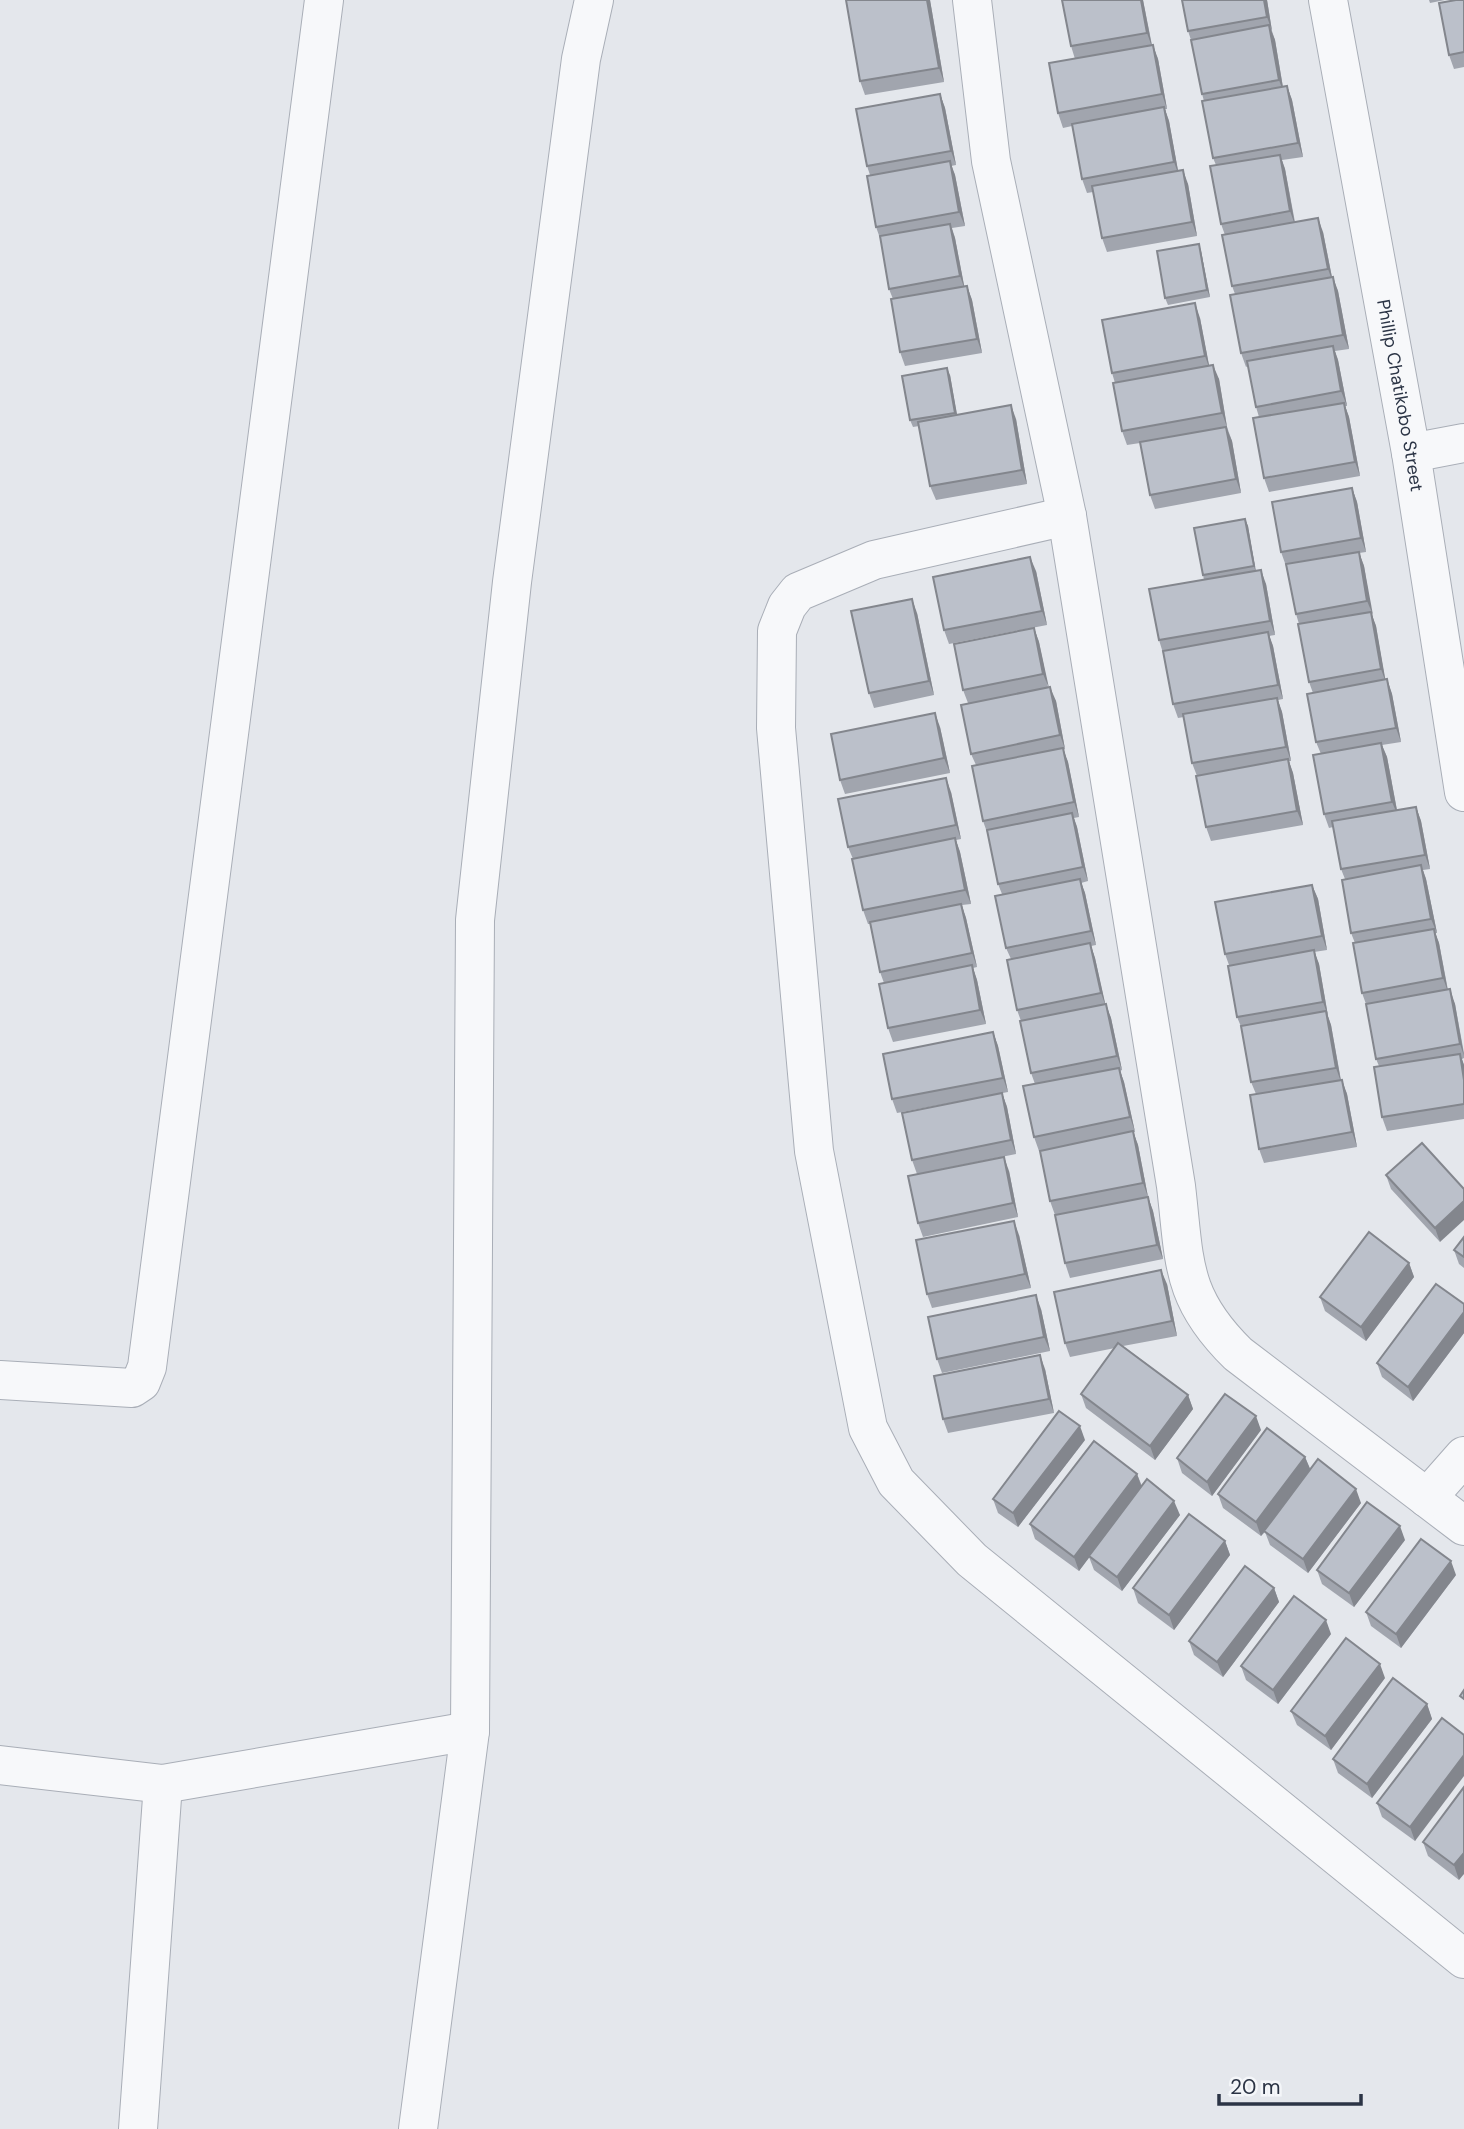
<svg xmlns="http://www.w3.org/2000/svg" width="1464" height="2129" viewBox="0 0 1464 2129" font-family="'DM Sans',sans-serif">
  <rect width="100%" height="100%" fill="#e4e7ec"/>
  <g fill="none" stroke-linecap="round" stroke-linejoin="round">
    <g stroke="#a9aeb7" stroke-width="40">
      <g id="street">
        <path d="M 972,0 L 991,161 L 1067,516 L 1176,1186 C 1185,1262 1180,1297 1238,1354 L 1464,1526"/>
        <path id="s1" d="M 1328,0 L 1411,453 L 1464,792"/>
        <path d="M 1411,453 L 1464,443"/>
        <path d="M 1067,516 L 874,560 L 798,592 L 787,606 L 777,631 L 776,728 L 814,1151 L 868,1428 L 896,1482 L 972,1560 L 1464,1959"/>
        <path d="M 0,1380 L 132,1388 L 141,1382 L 147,1367 L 324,0"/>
        <path d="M 1427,1498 L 1464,1456"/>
        <path d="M 0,1765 L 163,1784 L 470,1731"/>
        <path d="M 138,2129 L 163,1784"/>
        <path d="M 418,2129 L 470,1731 L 475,920 L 512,582 L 581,59 L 594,0"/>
      </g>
    </g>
    <use href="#street" stroke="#f7f8fa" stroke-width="38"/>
  </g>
  <g fill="#a1a5ae">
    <path d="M 930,0 L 944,82 L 865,95 L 860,81 Z"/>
    <path d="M 1143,0 L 1152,45 L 1158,59 L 1167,109 L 1165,109 L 1169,121 L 1178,171 L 1188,184 L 1197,236 L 1107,252 L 1102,238 L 1093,192 L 1087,193 L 1082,179 L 1072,126 L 1063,128 L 1058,113 L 1075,59 L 1071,46 Z"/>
    <path d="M 1182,0 L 1267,0 L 1272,31 L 1275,40 L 1283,87 L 1287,86 L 1292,100 L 1303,157 L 1282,160 L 1285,169 L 1295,222 L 1323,232 L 1332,277 L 1338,291 L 1349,349 L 1335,351 L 1338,360 L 1347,406 L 1345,406 L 1349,417 L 1360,476 L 1269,492 L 1264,478 L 1259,417 L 1256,407 L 1248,366 L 1246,367 L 1241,353 L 1235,294 L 1232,286 L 1225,235 L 1221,224 L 1216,165 L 1213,158 L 1204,101 L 1202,94 L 1191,40 L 1188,31 Z"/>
    <path d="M 1429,0 L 1445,0 L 1430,3 Z"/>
    <path d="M 1464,0 L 1464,67 L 1454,69 L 1449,55 Z"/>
    <path d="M 940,94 L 945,108 L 956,165 L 951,166 L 955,175 L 965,226 L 952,228 L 955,238 L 964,286 L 967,286 L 972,300 L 982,353 L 905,366 L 900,352 L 893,299 L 889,289 L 881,241 L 876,227 L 870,175 L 867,166 Z"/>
    <path d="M 1201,251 L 1210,297 L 1168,305 L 1165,298 Z"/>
    <path d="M 1200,318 L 1209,366 L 1219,379 L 1227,427 L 1232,441 L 1241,493 L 1155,509 L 1150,495 L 1140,443 L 1127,445 L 1122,431 L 1115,383 L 1112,373 Z"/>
    <path d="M 950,375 L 957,415 L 1016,419 L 1027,484 L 936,500 L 930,486 L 919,426 L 913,427 L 910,420 Z"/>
    <path d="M 1352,488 L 1357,502 L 1366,552 L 1359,553 L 1364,566 L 1372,616 L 1376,626 L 1385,680 L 1387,679 L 1392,694 L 1401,742 L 1382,745 L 1387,757 L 1397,810 L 1416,807 L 1421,821 L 1430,869 L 1423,870 L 1426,879 L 1437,933 L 1435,933 L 1439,943 L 1448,990 L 1455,1004 L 1464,1053 L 1464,1058 L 1462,1059 L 1464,1065 L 1464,1119 L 1387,1131 L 1382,1117 L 1379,1066 L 1376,1059 L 1366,1004 L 1362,993 L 1355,943 L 1351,933 L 1345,879 L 1341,869 L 1333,827 L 1329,828 L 1324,814 L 1321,754 L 1316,742 L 1313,693 L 1309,682 L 1299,624 L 1296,614 L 1286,566 L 1281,552 Z"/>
    <path d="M 1245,519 L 1248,526 L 1256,571 L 1266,584 L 1275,635 L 1269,636 L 1273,646 L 1283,699 L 1278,700 L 1282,712 L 1291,761 L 1289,761 L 1293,773 L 1303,825 L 1211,841 L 1206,827 L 1197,776 L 1192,763 L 1184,717 L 1178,718 L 1173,704 L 1163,653 L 1159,640 L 1204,580 L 1203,575 Z"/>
    <path d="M 1036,571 L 1047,625 L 949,644 L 944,630 Z"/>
    <path d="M 917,613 L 934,695 L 874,708 L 869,693 Z"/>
    <path d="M 1034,628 L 1039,642 L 1048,687 L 1056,701 L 1065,749 L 1063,750 L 1068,762 L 1079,817 L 1074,818 L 1077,827 L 1088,881 L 1081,883 L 1085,893 L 1096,945 L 1091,946 L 1095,958 L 1105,1004 L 1111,1018 L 1122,1070 L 1120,1071 L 1124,1082 L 1135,1132 L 1133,1132 L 1138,1145 L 1148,1197 L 1153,1211 L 1163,1259 L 1070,1278 L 1065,1263 L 1055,1215 L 1050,1201 L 1040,1151 L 1039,1151 L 1034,1137 L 1035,1084 L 1031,1073 L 1021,1021 L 1017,1010 L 1011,959 L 1006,948 L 1002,894 L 998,884 L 988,835 L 983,821 L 976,765 L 971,754 L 968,703 L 963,690 Z"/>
    <path d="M 940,727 L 950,773 L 845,794 L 840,780 Z"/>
    <path d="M 951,792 L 961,839 L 956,840 L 960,852 L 971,904 L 962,905 L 966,918 L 977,967 L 973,968 L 977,980 L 986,1024 L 893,1042 L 888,1028 L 884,983 L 880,972 L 870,924 L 868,924 L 863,910 L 853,859 L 848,847 Z"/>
    <path d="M 1312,885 L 1318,899 L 1327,950 L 1314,952 L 1319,964 L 1328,1016 L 1331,1025 L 1341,1080 L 1347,1094 L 1357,1147 L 1264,1163 L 1259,1149 L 1256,1094 L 1251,1082 L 1242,1029 L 1237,1017 L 1229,965 L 1225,954 Z"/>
    <path d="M 993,1032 L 998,1046 L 1008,1092 L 897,1113 L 892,1099 Z"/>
    <path d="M 1002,1093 L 1007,1107 L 1016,1154 L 917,1174 L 912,1160 Z"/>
    <path d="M 1422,1143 L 1440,1242 L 1391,1189 L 1386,1175 Z"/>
    <path d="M 1009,1171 L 1018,1217 L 923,1237 L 918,1223 Z"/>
    <path d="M 1019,1235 L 1031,1288 L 932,1308 L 927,1294 Z"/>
    <path d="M 1464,1237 L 1464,1268 L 1459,1264 L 1454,1250 Z"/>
    <path d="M 1409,1263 L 1414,1277 L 1366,1341 L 1325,1311 L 1320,1297 Z"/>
    <path d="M 1167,1284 L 1177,1336 L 1123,1346 L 1188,1395 L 1193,1409 L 1155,1460 L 1086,1408 L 1081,1394 L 1115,1348 L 1070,1357 L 1065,1343 Z"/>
    <path d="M 1041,1309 L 1050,1351 L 942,1373 L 937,1359 Z"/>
    <path d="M 1464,1312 L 1464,1333 L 1413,1401 L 1382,1377 L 1377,1363 Z"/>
    <path d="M 1045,1369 L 1054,1413 L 948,1433 L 943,1419 Z"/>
    <path d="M 1261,1430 L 1212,1496 L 1182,1473 L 1177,1458 Z"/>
    <path d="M 1085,1440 L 1018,1527 L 998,1513 L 993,1499 Z"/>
    <path d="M 1305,1457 L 1310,1469 L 1361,1503 L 1308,1573 L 1270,1545 L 1265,1532 L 1261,1536 L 1223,1508 L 1218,1494 Z"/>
    <path d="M 1137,1474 L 1142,1486 L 1180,1515 L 1122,1591 L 1094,1570 L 1089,1557 L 1079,1571 L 1035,1539 L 1030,1524 Z"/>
    <path d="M 1405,1540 L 1354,1607 L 1322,1584 L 1317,1570 Z"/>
    <path d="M 1225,1541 L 1230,1555 L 1174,1630 L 1138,1603 L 1133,1588 Z"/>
    <path d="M 1456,1575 L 1401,1648 L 1371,1626 L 1366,1612 Z"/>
    <path d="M 1274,1588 L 1279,1602 L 1223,1677 L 1194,1655 L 1189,1641 Z"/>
    <path d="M 1331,1634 L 1278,1704 L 1246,1680 L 1241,1666 Z"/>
    <path d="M 1385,1678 L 1331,1750 L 1297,1725 L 1291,1711 Z"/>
    <path d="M 1427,1704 L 1432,1719 L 1372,1798 L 1338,1773 L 1333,1759 Z"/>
    <path d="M 1464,1735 L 1415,1841 L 1382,1817 L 1377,1803 Z"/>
    <path d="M 1464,1787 L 1459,1880 L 1428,1856 L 1423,1842 Z"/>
  </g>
  <g fill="#83868d">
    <path d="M 927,0 L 930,0 L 944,82 L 939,68 Z"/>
    <path d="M 1141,0 L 1143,0 L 1152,47 L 1147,33 Z"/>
    <path d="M 1264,0 L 1267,0 L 1272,31 L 1267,17 Z"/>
    <path d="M 1269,25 L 1275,40 L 1284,94 L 1279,80 Z"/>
    <path d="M 1153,45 L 1158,59 L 1167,109 L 1162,94 Z"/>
    <path d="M 1287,86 L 1292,100 L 1303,157 L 1298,143 Z"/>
    <path d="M 940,94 L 945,108 L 956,165 L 951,151 Z"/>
    <path d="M 1164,107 L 1169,121 L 1179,176 L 1174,162 Z"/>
    <path d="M 1280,155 L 1285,169 L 1295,225 L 1290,211 Z"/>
    <path d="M 950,161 L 955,175 L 965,226 L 959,212 Z"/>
    <path d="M 1183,170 L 1188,184 L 1197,236 L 1192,222 Z"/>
    <path d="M 1318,218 L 1323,232 L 1333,283 L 1328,269 Z"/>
    <path d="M 950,224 L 955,238 L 965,290 L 960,276 Z"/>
    <path d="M 1199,244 L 1201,251 L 1210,297 L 1207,290 Z"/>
    <path d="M 1333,277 L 1338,291 L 1349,349 L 1343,335 Z"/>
    <path d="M 967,286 L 972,300 L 982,353 L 977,339 Z"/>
    <path d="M 1195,303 L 1200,318 L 1210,370 L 1205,356 Z"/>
    <path d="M 1333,346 L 1338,360 L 1347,406 L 1341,391 Z"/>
    <path d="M 1213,365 L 1219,379 L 1227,427 L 1222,413 Z"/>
    <path d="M 947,368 L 950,375 L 958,420 L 955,413 Z"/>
    <path d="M 1344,403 L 1349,417 L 1360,476 L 1355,462 Z"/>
    <path d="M 1011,405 L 1016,419 L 1027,484 L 1022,470 Z"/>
    <path d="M 1226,427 L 1232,441 L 1241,493 L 1236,479 Z"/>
    <path d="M 1352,488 L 1357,502 L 1366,552 L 1361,538 Z"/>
    <path d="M 1245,519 L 1248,526 L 1256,573 L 1254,566 Z"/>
    <path d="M 1359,552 L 1364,566 L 1373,615 L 1367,601 Z"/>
    <path d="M 1030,557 L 1036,571 L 1047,625 L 1042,611 Z"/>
    <path d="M 1261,570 L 1266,584 L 1275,635 L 1270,621 Z"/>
    <path d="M 912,599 L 917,613 L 934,695 L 929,681 Z"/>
    <path d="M 1371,612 L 1376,626 L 1386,683 L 1381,669 Z"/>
    <path d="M 1034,628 L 1039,642 L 1049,688 L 1043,674 Z"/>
    <path d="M 1268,632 L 1273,646 L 1283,699 L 1278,685 Z"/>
    <path d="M 1387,679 L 1392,694 L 1401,742 L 1396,728 Z"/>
    <path d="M 1050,687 L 1056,701 L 1065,749 L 1060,735 Z"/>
    <path d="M 1277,698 L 1282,712 L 1291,761 L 1286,747 Z"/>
    <path d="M 935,713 L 940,727 L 950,773 L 944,758 Z"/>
    <path d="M 1381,743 L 1387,757 L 1398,816 L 1392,802 Z"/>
    <path d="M 1063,748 L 1068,762 L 1079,817 L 1074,802 Z"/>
    <path d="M 1288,759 L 1293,773 L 1303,825 L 1297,811 Z"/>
    <path d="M 946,778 L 951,792 L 961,839 L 956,825 Z"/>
    <path d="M 1416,807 L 1421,821 L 1430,869 L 1425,855 Z"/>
    <path d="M 1072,813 L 1077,827 L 1088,881 L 1083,867 Z"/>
    <path d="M 955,838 L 960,852 L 971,904 L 965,890 Z"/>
    <path d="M 1421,865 L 1426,879 L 1437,933 L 1431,919 Z"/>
    <path d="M 1080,879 L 1085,893 L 1096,945 L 1091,931 Z"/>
    <path d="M 1312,885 L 1318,899 L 1327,950 L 1322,936 Z"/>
    <path d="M 961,904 L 966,918 L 977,967 L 972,953 Z"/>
    <path d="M 1434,929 L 1439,943 L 1448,992 L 1443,978 Z"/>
    <path d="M 1090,943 L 1095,958 L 1106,1007 L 1101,993 Z"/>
    <path d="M 1314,950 L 1319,964 L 1328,1016 L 1323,1002 Z"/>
    <path d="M 972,965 L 977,980 L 986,1024 L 980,1010 Z"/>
    <path d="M 1450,989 L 1455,1004 L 1464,1056 L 1460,1044 Z"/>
    <path d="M 1106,1004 L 1111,1018 L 1122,1070 L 1117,1056 Z"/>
    <path d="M 1326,1011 L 1331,1025 L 1341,1082 L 1336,1068 Z"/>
    <path d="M 993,1032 L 998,1046 L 1008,1092 L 1003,1078 Z"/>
    <path d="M 1460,1054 L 1464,1065 L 1464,1080 Z"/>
    <path d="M 1119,1068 L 1124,1082 L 1135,1132 L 1130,1117 Z"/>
    <path d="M 1342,1080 L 1347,1094 L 1357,1147 L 1352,1132 Z"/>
    <path d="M 1002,1093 L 1007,1107 L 1016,1154 L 1011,1140 Z"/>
    <path d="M 1133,1131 L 1138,1145 L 1148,1197 L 1143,1183 Z"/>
    <path d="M 1004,1157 L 1009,1171 L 1018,1217 L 1013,1203 Z"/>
    <path d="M 1148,1197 L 1153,1211 L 1163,1259 L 1157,1245 Z"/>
    <path d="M 1464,1201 L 1464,1220 L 1440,1242 L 1435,1228 Z"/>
    <path d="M 1014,1221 L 1019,1235 L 1031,1288 L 1025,1274 Z"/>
    <path d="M 1409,1263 L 1414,1277 L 1366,1341 L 1361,1327 Z"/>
    <path d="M 1161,1270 L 1167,1284 L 1177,1336 L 1172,1321 Z"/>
    <path d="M 1036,1295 L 1041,1309 L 1050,1351 L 1044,1337 Z"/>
    <path d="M 1464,1312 L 1464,1333 L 1413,1401 L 1408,1387 Z"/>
    <path d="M 1040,1355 L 1045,1369 L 1054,1413 L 1049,1399 Z"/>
    <path d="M 1188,1395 L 1193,1409 L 1155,1460 L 1150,1446 Z"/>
    <path d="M 1256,1416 L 1261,1430 L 1212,1496 L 1207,1482 Z"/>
    <path d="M 1080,1426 L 1085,1440 L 1018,1527 L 1013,1513 Z"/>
    <path d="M 1305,1457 L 1311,1471 L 1261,1536 L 1256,1522 Z"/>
    <path d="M 1137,1474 L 1142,1488 L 1079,1571 L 1074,1557 Z"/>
    <path d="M 1356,1489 L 1361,1503 L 1308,1573 L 1303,1559 Z"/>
    <path d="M 1174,1501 L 1180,1515 L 1122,1591 L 1117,1577 Z"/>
    <path d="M 1400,1526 L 1405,1540 L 1354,1607 L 1349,1593 Z"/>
    <path d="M 1225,1541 L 1230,1555 L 1174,1630 L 1169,1615 Z"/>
    <path d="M 1451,1561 L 1456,1575 L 1401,1648 L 1396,1634 Z"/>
    <path d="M 1274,1588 L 1279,1602 L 1223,1677 L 1217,1662 Z"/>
    <path d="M 1326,1620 L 1331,1634 L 1278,1704 L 1273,1690 Z"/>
    <path d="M 1380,1664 L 1385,1678 L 1331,1750 L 1325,1736 Z"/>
    <path d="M 1427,1704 L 1432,1719 L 1372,1798 L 1367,1784 Z"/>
    <path d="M 1464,1755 L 1464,1776 L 1415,1841 L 1410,1827 Z"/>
    <path d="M 1464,1853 L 1464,1874 L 1459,1880 L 1454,1865 Z"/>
  </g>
  <g fill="#bbc0ca" stroke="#83868d" stroke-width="2">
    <path d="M 846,0 L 927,0 L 939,68 L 860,81 Z"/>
    <path d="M 1062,0 L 1141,0 L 1147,33 L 1071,46 Z"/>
    <path d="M 1182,0 L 1264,0 L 1267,17 L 1188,31 Z"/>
    <path d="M 1456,0 L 1464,0 L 1464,52 L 1449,55 L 1439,3 Z"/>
    <path d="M 1269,25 L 1279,80 L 1202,94 L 1191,40 Z"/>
    <path d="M 1153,45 L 1162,94 L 1058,113 L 1049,63 Z"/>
    <path d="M 1287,86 L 1298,143 L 1213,158 L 1202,101 Z"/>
    <path d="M 940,94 L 951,151 L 867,166 L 856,109 Z"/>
    <path d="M 1164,107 L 1174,162 L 1082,179 L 1072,124 Z"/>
    <path d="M 1280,155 L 1290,211 L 1221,224 L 1210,166 Z"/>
    <path d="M 950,161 L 959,212 L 876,227 L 867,176 Z"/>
    <path d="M 1183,170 L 1192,222 L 1102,238 L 1092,186 Z"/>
    <path d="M 1318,218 L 1328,269 L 1232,286 L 1222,235 Z"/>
    <path d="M 950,224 L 960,276 L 889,289 L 880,236 Z"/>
    <path d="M 1199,244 L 1207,290 L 1165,298 L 1157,251 Z"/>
    <path d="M 1333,277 L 1343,335 L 1241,353 L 1230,295 Z"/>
    <path d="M 967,286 L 977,339 L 900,352 L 891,299 Z"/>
    <path d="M 1195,303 L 1205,356 L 1112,373 L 1102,320 Z"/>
    <path d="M 1333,346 L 1341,391 L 1256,407 L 1247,361 Z"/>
    <path d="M 1213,365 L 1222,413 L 1122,431 L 1113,383 Z"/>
    <path d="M 947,368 L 955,413 L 910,420 L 902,376 Z"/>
    <path d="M 1344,403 L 1355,462 L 1264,478 L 1253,418 Z"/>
    <path d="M 1011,405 L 1022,470 L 930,486 L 918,422 Z"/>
    <path d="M 1226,427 L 1236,479 L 1150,495 L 1140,442 Z"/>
    <path d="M 1352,488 L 1361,538 L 1281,552 L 1272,502 Z"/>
    <path d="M 1245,519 L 1254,566 L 1203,575 L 1194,528 Z"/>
    <path d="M 1359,552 L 1367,601 L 1296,614 L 1286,564 Z"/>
    <path d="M 1030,557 L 1042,611 L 944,630 L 933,577 Z"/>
    <path d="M 1261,570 L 1270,621 L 1159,640 L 1149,589 Z"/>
    <path d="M 912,599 L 929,681 L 869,693 L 851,611 Z"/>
    <path d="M 1371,612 L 1381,669 L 1309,682 L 1298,624 Z"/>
    <path d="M 1034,628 L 1043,674 L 963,690 L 954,644 Z"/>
    <path d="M 1268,632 L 1278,685 L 1173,704 L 1163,651 Z"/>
    <path d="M 1387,679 L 1396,728 L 1316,742 L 1307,694 Z"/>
    <path d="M 1050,687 L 1060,735 L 971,754 L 961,705 Z"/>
    <path d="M 1277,698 L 1286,747 L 1192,763 L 1183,714 Z"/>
    <path d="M 935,713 L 944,758 L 840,780 L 831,734 Z"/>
    <path d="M 1381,743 L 1392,802 L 1324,814 L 1313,755 Z"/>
    <path d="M 1063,748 L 1074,802 L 983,821 L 972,766 Z"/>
    <path d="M 1288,759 L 1297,811 L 1206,827 L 1196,776 Z"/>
    <path d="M 946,778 L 956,825 L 848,847 L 838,799 Z"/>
    <path d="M 1416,807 L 1425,855 L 1341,869 L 1332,821 Z"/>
    <path d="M 1072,813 L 1083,867 L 998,884 L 987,830 Z"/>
    <path d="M 955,838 L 965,890 L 863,910 L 852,859 Z"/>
    <path d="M 1421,865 L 1431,919 L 1351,933 L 1342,880 Z"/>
    <path d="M 1080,879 L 1091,931 L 1006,948 L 995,896 Z"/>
    <path d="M 1312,885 L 1322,936 L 1225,954 L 1215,902 Z"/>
    <path d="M 961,904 L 972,953 L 880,972 L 870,922 Z"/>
    <path d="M 1434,929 L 1443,978 L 1362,993 L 1353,943 Z"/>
    <path d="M 1090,943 L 1101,993 L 1017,1010 L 1007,960 Z"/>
    <path d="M 1314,950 L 1323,1002 L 1237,1017 L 1228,966 Z"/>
    <path d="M 972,965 L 980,1010 L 888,1028 L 879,984 Z"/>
    <path d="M 1450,989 L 1460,1044 L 1376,1059 L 1366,1004 Z"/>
    <path d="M 1106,1004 L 1117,1056 L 1031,1073 L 1020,1021 Z"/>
    <path d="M 1326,1011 L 1336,1068 L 1251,1082 L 1241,1026 Z"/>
    <path d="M 993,1032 L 1003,1078 L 892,1099 L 883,1054 Z"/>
    <path d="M 1460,1054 L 1464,1080 L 1464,1104 L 1382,1117 L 1374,1067 Z"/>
    <path d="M 1119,1068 L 1130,1117 L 1034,1137 L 1023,1086 Z"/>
    <path d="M 1342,1080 L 1352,1132 L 1259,1149 L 1250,1095 Z"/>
    <path d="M 1002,1093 L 1011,1140 L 912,1160 L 902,1113 Z"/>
    <path d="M 1133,1131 L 1143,1183 L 1050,1201 L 1040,1151 Z"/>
    <path d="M 1422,1143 L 1464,1189 L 1464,1201 L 1435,1228 L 1386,1175 Z"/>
    <path d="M 1004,1157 L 1013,1203 L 918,1223 L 908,1176 Z"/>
    <path d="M 1148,1197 L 1157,1245 L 1065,1263 L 1055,1215 Z"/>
    <path d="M 1014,1221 L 1025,1274 L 927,1294 L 916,1240 Z"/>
    <path d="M 1369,1232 L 1409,1263 L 1361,1327 L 1320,1297 Z"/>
    <path d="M 1464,1237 L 1464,1257 L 1454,1250 Z"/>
    <path d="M 1161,1270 L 1172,1321 L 1065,1343 L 1054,1292 Z"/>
    <path d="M 1436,1284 L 1464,1304 L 1464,1312 L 1408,1387 L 1377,1363 Z"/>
    <path d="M 1036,1295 L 1044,1337 L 937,1359 L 928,1317 Z"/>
    <path d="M 1118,1343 L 1188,1395 L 1150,1446 L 1081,1394 Z"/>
    <path d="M 1040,1355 L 1049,1399 L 943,1419 L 934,1376 Z"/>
    <path d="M 1225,1394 L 1256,1416 L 1207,1482 L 1177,1458 Z"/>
    <path d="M 1059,1411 L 1080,1426 L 1013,1513 L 993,1499 Z"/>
    <path d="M 1267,1428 L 1305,1457 L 1256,1522 L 1218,1494 Z"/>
    <path d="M 1094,1441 L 1137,1474 L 1074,1557 L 1030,1524 Z"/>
    <path d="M 1318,1459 L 1356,1489 L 1303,1559 L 1264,1531 Z"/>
    <path d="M 1147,1479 L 1174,1501 L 1117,1577 L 1089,1556 Z"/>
    <path d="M 1367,1502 L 1400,1526 L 1349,1593 L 1317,1570 Z"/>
    <path d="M 1189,1514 L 1225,1541 L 1169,1615 L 1133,1588 Z"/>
    <path d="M 1421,1539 L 1451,1561 L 1396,1634 L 1366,1612 Z"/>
    <path d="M 1245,1566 L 1274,1588 L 1217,1662 L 1189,1641 Z"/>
    <path d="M 1294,1596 L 1326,1620 L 1273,1690 L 1241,1666 Z"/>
    <path d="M 1346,1638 L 1380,1664 L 1325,1736 L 1291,1711 Z"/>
    <path d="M 1393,1678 L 1427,1704 L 1367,1784 L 1333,1759 Z"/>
    <path d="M 1464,1690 L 1464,1699 L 1460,1696 Z"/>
    <path d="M 1442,1718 L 1464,1735 L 1464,1755 L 1410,1827 L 1377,1803 Z"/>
    <path d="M 1464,1787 L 1464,1853 L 1454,1865 L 1423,1842 Z"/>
  </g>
  <g text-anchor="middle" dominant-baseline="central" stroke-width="5" stroke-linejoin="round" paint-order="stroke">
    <g font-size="18" fill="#2b3445" stroke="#f4f6f9">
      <text stroke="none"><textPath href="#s1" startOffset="402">Phillip Chatikobo Street</textPath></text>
    </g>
  </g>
  <path d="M1219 2094v10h142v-10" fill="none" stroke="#2b3445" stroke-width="3.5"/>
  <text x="1230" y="2094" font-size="21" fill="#2b3445" stroke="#f4f6f9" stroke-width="5" paint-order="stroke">20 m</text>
</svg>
